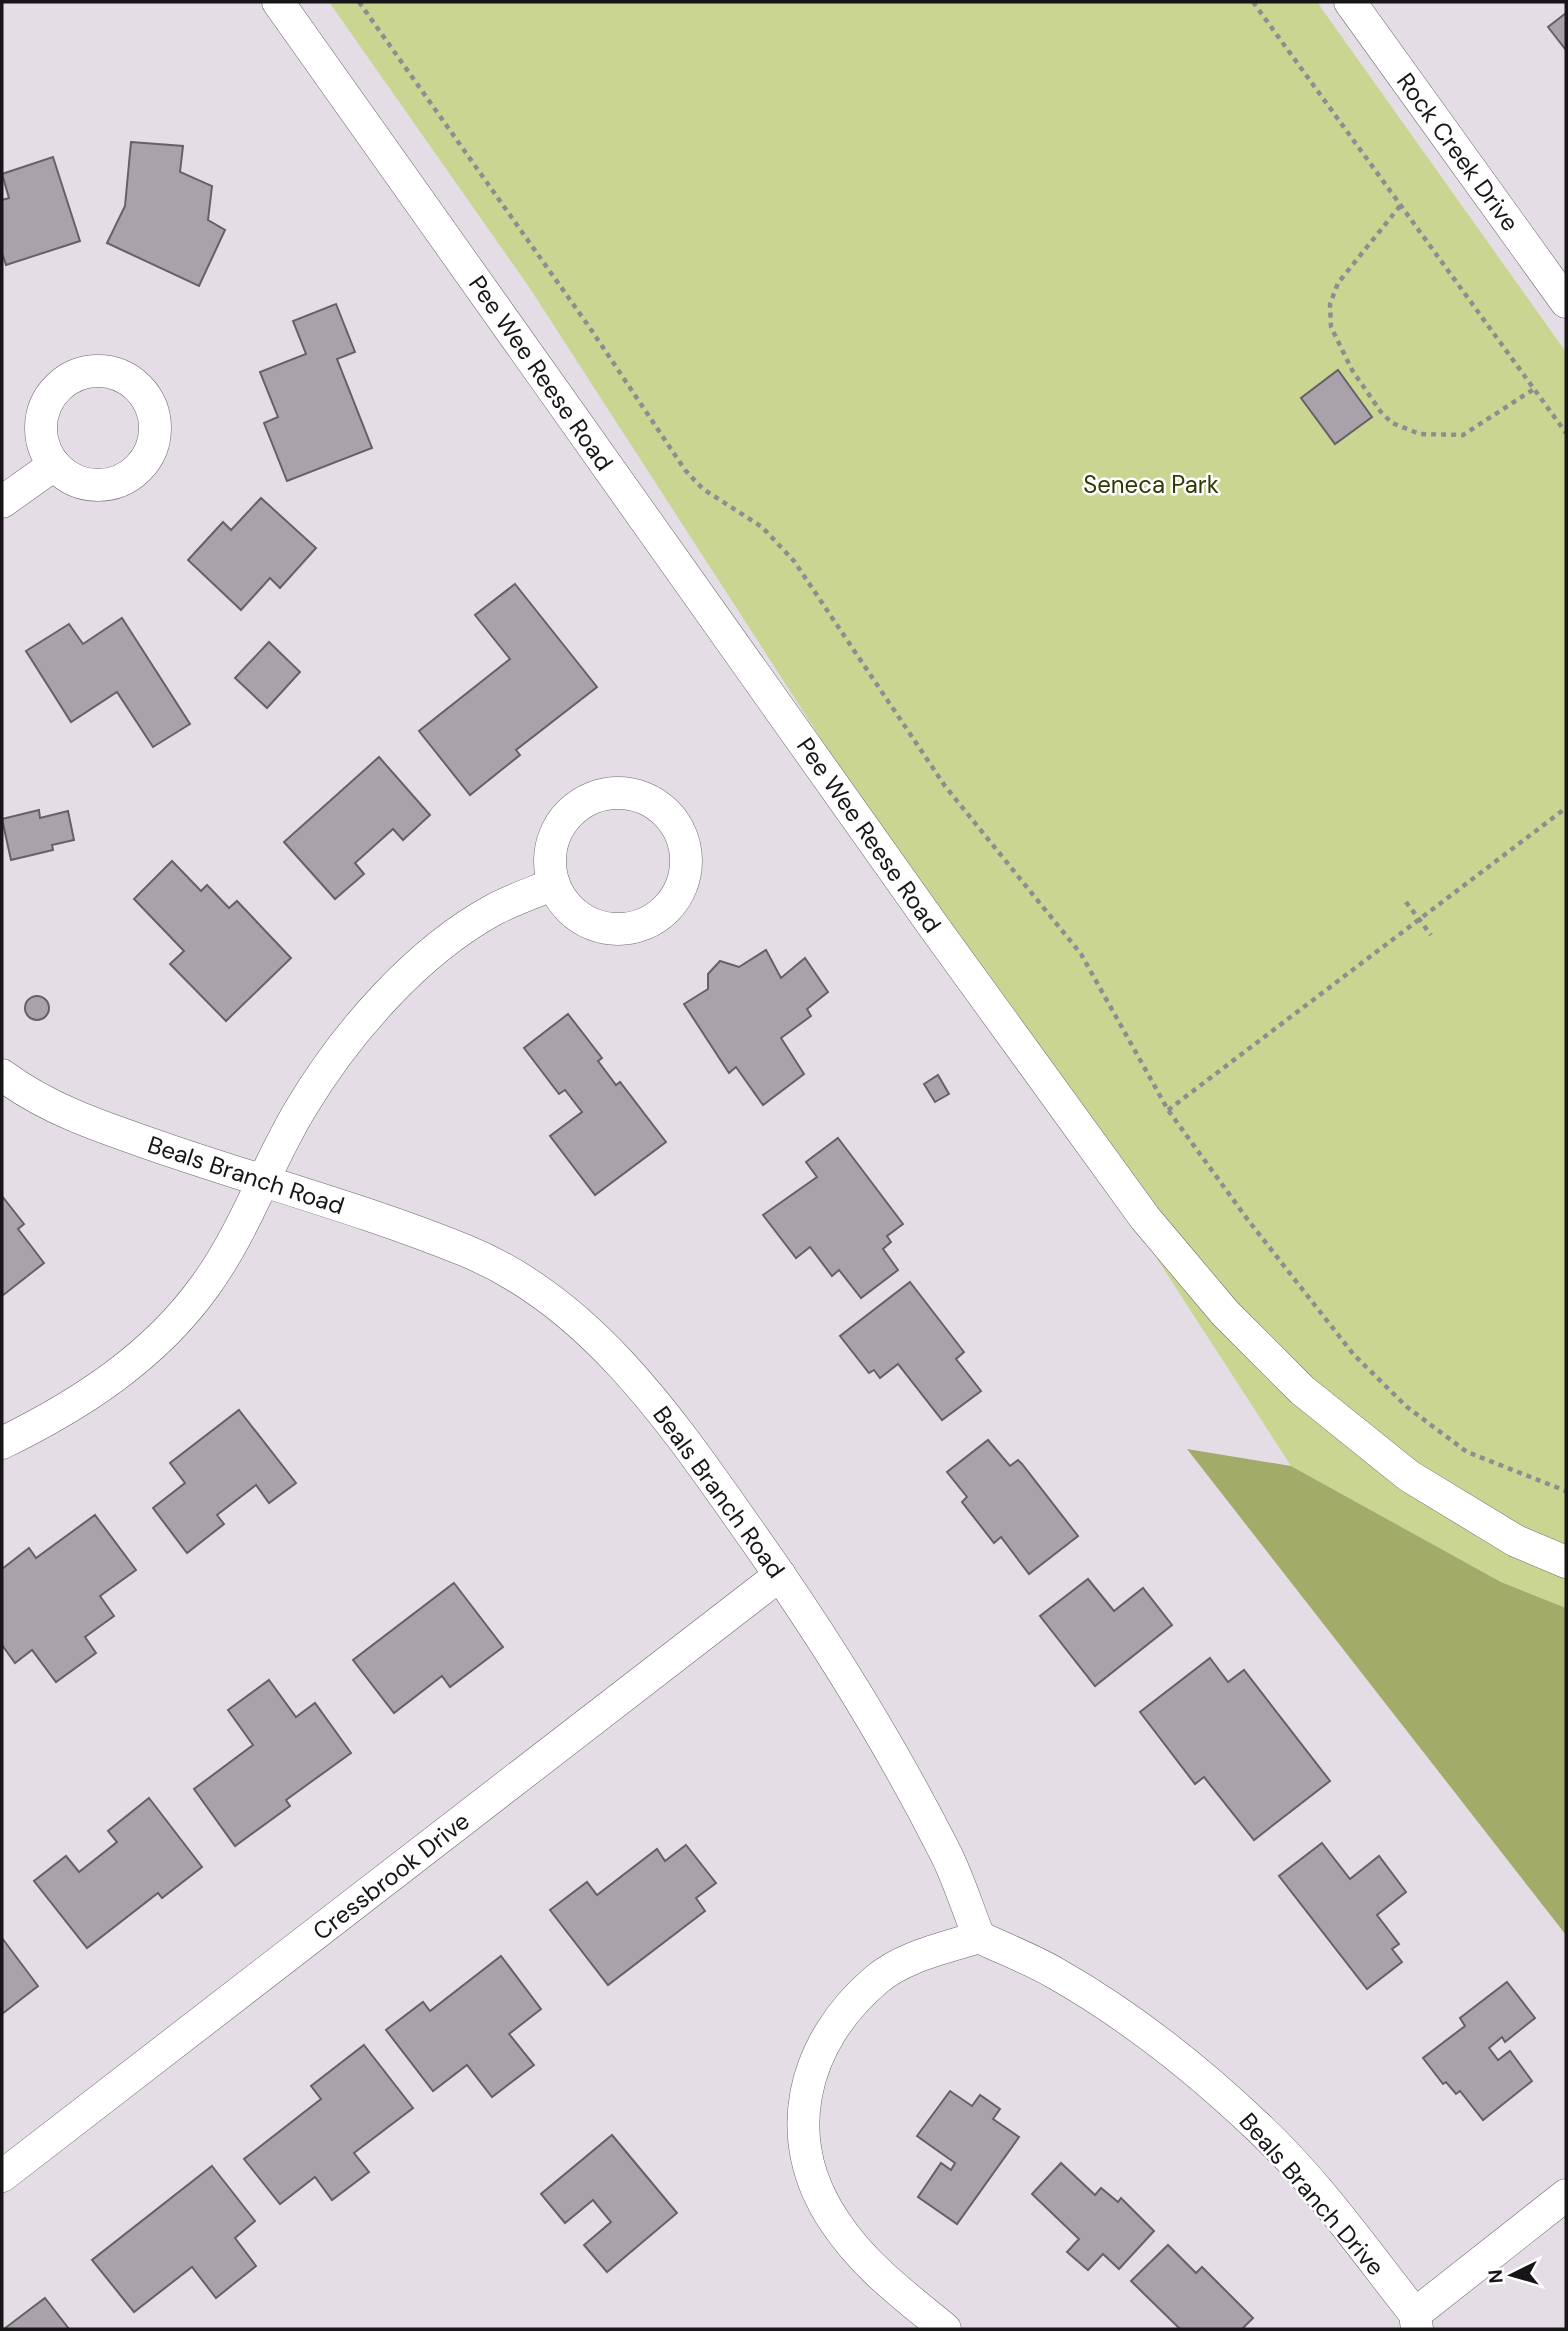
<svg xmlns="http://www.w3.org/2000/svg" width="1568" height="2331" viewBox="0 0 1568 2331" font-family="'DM Sans',sans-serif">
  <rect width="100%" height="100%" fill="#e5dde6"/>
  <path fill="#cad591" d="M 329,2 L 1317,2 L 1566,352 L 1566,1608 L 1501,1582 L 1291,1466 L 529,287 Z"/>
  <path fill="#a2ac68" d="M 1187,1449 L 1291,1466 L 1501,1582 L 1566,1608 L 1566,1935 Z"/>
  <g fill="#aaa2ab" stroke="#676068" stroke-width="2">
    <path d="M 1566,13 L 1566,50 L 1548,27 Z"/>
    <path d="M 131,142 L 183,146 L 180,172 L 212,186 L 208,220 L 225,230 L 199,286 L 107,243 L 125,206 Z"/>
    <path d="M 53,157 L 80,241 L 6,265 L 2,253 L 2,200 L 9,198 L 2,174 Z"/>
    <path d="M 336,304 L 355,352 L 337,359 L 372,448 L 287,481 L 264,423 L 278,417 L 260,372 L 306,354 L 293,321 Z"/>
    <path d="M 1338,370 L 1372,417 L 1335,444 L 1301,398 Z"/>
    <path d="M 261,498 L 316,548 L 280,588 L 270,578 L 241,610 L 188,560 L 223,522 L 231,530 Z"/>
    <path d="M 515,584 L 597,687 L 516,750 L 520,755 L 470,795 L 419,731 L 510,659 L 475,615 Z"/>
    <path d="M 122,618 L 190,724 L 153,747 L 117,692 L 71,722 L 26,651 L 69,624 L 83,644 Z"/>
    <path d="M 269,642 L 300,672 L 267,708 L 235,678 Z"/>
    <path d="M 379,757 L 430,815 L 403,840 L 393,829 L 355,863 L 364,874 L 335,899 L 284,842 Z"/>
    <path d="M 39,810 L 40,818 L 68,811 L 74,840 L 52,845 L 53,850 L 11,860 L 2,819 Z"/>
    <path d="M 172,861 L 201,891 L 207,885 L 229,908 L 237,901 L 291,958 L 226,1021 L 170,964 L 184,951 L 134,899 Z"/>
    <path d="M 766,950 L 781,978 L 805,958 L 828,992 L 807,1009 L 811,1016 L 781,1038 L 804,1074 L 763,1105 L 736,1067 L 729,1073 L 684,1004 L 708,989 L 708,974 L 720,961 L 739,967 Z"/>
    <circle cx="37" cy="1008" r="12"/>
    <path d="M 568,1014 L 602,1058 L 598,1061 L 616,1085 L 620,1082 L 666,1142 L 595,1195 L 550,1136 L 582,1112 L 565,1090 L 559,1094 L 524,1048 Z"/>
    <path d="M 938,1075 L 949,1094 L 935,1102 L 924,1084 Z"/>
    <path d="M 838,1138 L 903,1224 L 887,1236 L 891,1242 L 883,1249 L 898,1270 L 861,1298 L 839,1270 L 832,1276 L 810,1247 L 796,1258 L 763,1215 L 817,1177 L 806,1162 Z"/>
    <path d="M 2,1196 L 24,1224 L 18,1229 L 44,1263 L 2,1296 Z"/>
    <path d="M 910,1282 L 964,1352 L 956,1359 L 981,1391 L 942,1420 L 898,1364 L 880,1378 L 874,1370 L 869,1373 L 840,1336 Z"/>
    <path d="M 239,1410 L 296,1483 L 269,1503 L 256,1485 L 217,1515 L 224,1524 L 187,1553 L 153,1508 L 185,1483 L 170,1463 Z"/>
    <path d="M 988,1440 L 1010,1466 L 1018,1460 L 1022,1464 L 1078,1536 L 1029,1574 L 1001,1537 L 994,1543 L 962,1502 L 967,1497 L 947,1472 Z"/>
    <path d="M 95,1515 L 136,1570 L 100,1596 L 114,1616 L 85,1637 L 96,1653 L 56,1682 L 32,1650 L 15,1663 L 2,1645 L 2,1569 L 29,1548 L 36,1558 Z"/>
    <path d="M 1088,1579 L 1114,1611 L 1143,1588 L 1172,1625 L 1095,1686 L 1040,1616 Z"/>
    <path d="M 454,1583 L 503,1647 L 450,1687 L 442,1676 L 394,1713 L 353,1660 Z"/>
    <path d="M 1210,1658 L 1228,1682 L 1244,1670 L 1330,1781 L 1254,1840 L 1204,1777 L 1195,1784 L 1140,1712 Z"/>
    <path d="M 269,1680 L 296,1717 L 315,1703 L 351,1753 L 286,1800 L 290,1806 L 235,1846 L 194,1789 L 253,1745 L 228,1710 Z"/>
    <path d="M 149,1798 L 202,1867 L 162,1898 L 158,1893 L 87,1948 L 34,1881 L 66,1856 L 79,1872 L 117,1842 L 108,1831 Z"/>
    <path d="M 1322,1843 L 1350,1879 L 1379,1856 L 1406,1892 L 1377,1915 L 1399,1944 L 1392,1949 L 1402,1962 L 1367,1989 L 1279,1876 Z"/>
    <path d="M 686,1845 L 716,1883 L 696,1898 L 705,1911 L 608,1985 L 550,1910 L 587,1882 L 597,1895 L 657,1849 L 665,1861 Z"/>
    <path d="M 2,1938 L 38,1986 L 2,2014 Z"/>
    <path d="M 501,1956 L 541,2009 L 509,2034 L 534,2065 L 492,2097 L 467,2065 L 433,2091 L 386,2030 L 423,2002 L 430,2011 Z"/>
    <path d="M 1507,1982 L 1535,2018 L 1505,2042 L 1502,2037 L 1489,2048 L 1498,2060 L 1510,2051 L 1532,2081 L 1483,2120 L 1460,2091 L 1456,2094 L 1446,2082 L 1443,2084 L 1423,2058 L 1465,2026 L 1460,2018 Z"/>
    <path d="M 364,2045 L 413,2108 L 354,2153 L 369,2172 L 332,2200 L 315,2177 L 280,2204 L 244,2159 L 321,2099 L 311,2086 Z"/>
    <path d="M 950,2091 L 972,2106 L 980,2095 L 1000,2109 L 993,2119 L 1019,2137 L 957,2224 L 918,2197 L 941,2163 L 951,2170 L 955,2163 L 917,2136 Z"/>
    <path d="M 612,2135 L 677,2213 L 607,2272 L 584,2245 L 611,2222 L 593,2200 L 565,2223 L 541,2194 Z"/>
    <path d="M 1061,2163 L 1095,2195 L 1101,2188 L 1118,2202 L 1121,2198 L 1154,2231 L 1119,2269 L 1103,2254 L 1088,2270 L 1067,2252 L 1079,2239 L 1032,2194 Z"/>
    <path d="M 212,2166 L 255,2221 L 235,2238 L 256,2266 L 216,2298 L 192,2267 L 134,2312 L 92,2260 Z"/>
    <path d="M 1168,2245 L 1196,2273 L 1202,2267 L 1253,2318 L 1242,2329 L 1180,2329 L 1131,2281 Z"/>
    <path d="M 45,2298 L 69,2329 L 4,2329 L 25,2313 Z"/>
  </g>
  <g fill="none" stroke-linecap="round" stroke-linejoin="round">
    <g stroke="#6d666e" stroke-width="33">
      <g id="street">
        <path d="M 278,2 L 934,927 L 1145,1218 L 1225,1313 L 1302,1390 L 1409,1476 L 1516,1541 L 1566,1562"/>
        <path d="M 1350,2 L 1566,302"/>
        <circle cx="98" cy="428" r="57"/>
        <path d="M 2,502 L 54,465"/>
        <circle cx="618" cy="861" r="68"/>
        <path d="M 2,1075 C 53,1113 111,1130 171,1151 C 268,1184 368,1211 464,1250 C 591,1301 673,1423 749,1531 C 822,1634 889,1741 946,1854 C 959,1880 968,1910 979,1937"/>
        <path d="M 2,1443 C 80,1405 154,1357 205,1286 C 245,1231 266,1166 301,1108 C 346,1033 417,951 495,909 C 514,899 535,892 554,884"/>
        <path d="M 979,1937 C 1004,1949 1031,1959 1055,1973 C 1129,2015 1197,2069 1258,2127 C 1317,2182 1365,2251 1415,2314 L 1417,2329"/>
        <path d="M 2,2176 L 780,1575"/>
        <path d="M 1415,2314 L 1566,2195"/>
        <path d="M 945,2329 C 905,2296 864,2266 835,2222 C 778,2138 802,2043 876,1980 C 904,1956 945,1948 979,1937"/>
      </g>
    </g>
    <g stroke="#918c92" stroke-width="4.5" stroke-dasharray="5 5" stroke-linecap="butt">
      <path d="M 359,2 L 590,328 L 685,470 L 703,489 L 762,527 L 794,561 L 945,786 L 1081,954 L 1168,1110 L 1248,1220 L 1354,1355 L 1407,1407 L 1467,1452 L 1566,1491"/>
      <path d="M 1253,2 L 1566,433"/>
      <path d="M 1400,206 L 1338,283 L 1330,304 L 1331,327 L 1352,370 L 1381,412 L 1392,423 L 1420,434 L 1463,435 L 1534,389"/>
      <path d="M 1406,902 L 1431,935"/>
      <path d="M 1168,1110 L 1566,808"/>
    </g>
    <use href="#street" stroke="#fff" stroke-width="32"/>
  </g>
  <g text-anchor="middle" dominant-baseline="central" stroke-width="5" stroke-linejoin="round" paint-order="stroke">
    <g font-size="24" fill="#171518" stroke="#fff">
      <text transform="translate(1458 152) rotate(54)">Rock Creek Drive</text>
      <text transform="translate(541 373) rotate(55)">Pee Wee Reese Road</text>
      <text transform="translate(869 835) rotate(55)">Pee Wee Reese Road</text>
      <text transform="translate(246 1175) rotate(18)">Beals Branch Road</text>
      <text transform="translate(719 1492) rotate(54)">Beals Branch Road</text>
      <text transform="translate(391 1876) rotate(-38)">Cressbrook Drive</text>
      <text transform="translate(1312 2194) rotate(49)">Beals Branch Drive</text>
    </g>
    <g font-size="24" fill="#323801" stroke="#fff">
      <text x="1151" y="484">Seneca Park</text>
    </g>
  </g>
  <rect width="1568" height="2331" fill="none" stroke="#171518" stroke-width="7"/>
  <g transform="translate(1512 2275) rotate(265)" stroke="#ffffff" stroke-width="5" paint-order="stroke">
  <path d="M0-5L12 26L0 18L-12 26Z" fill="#171518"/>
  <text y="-10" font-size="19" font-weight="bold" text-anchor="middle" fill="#171518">N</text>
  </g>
</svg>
